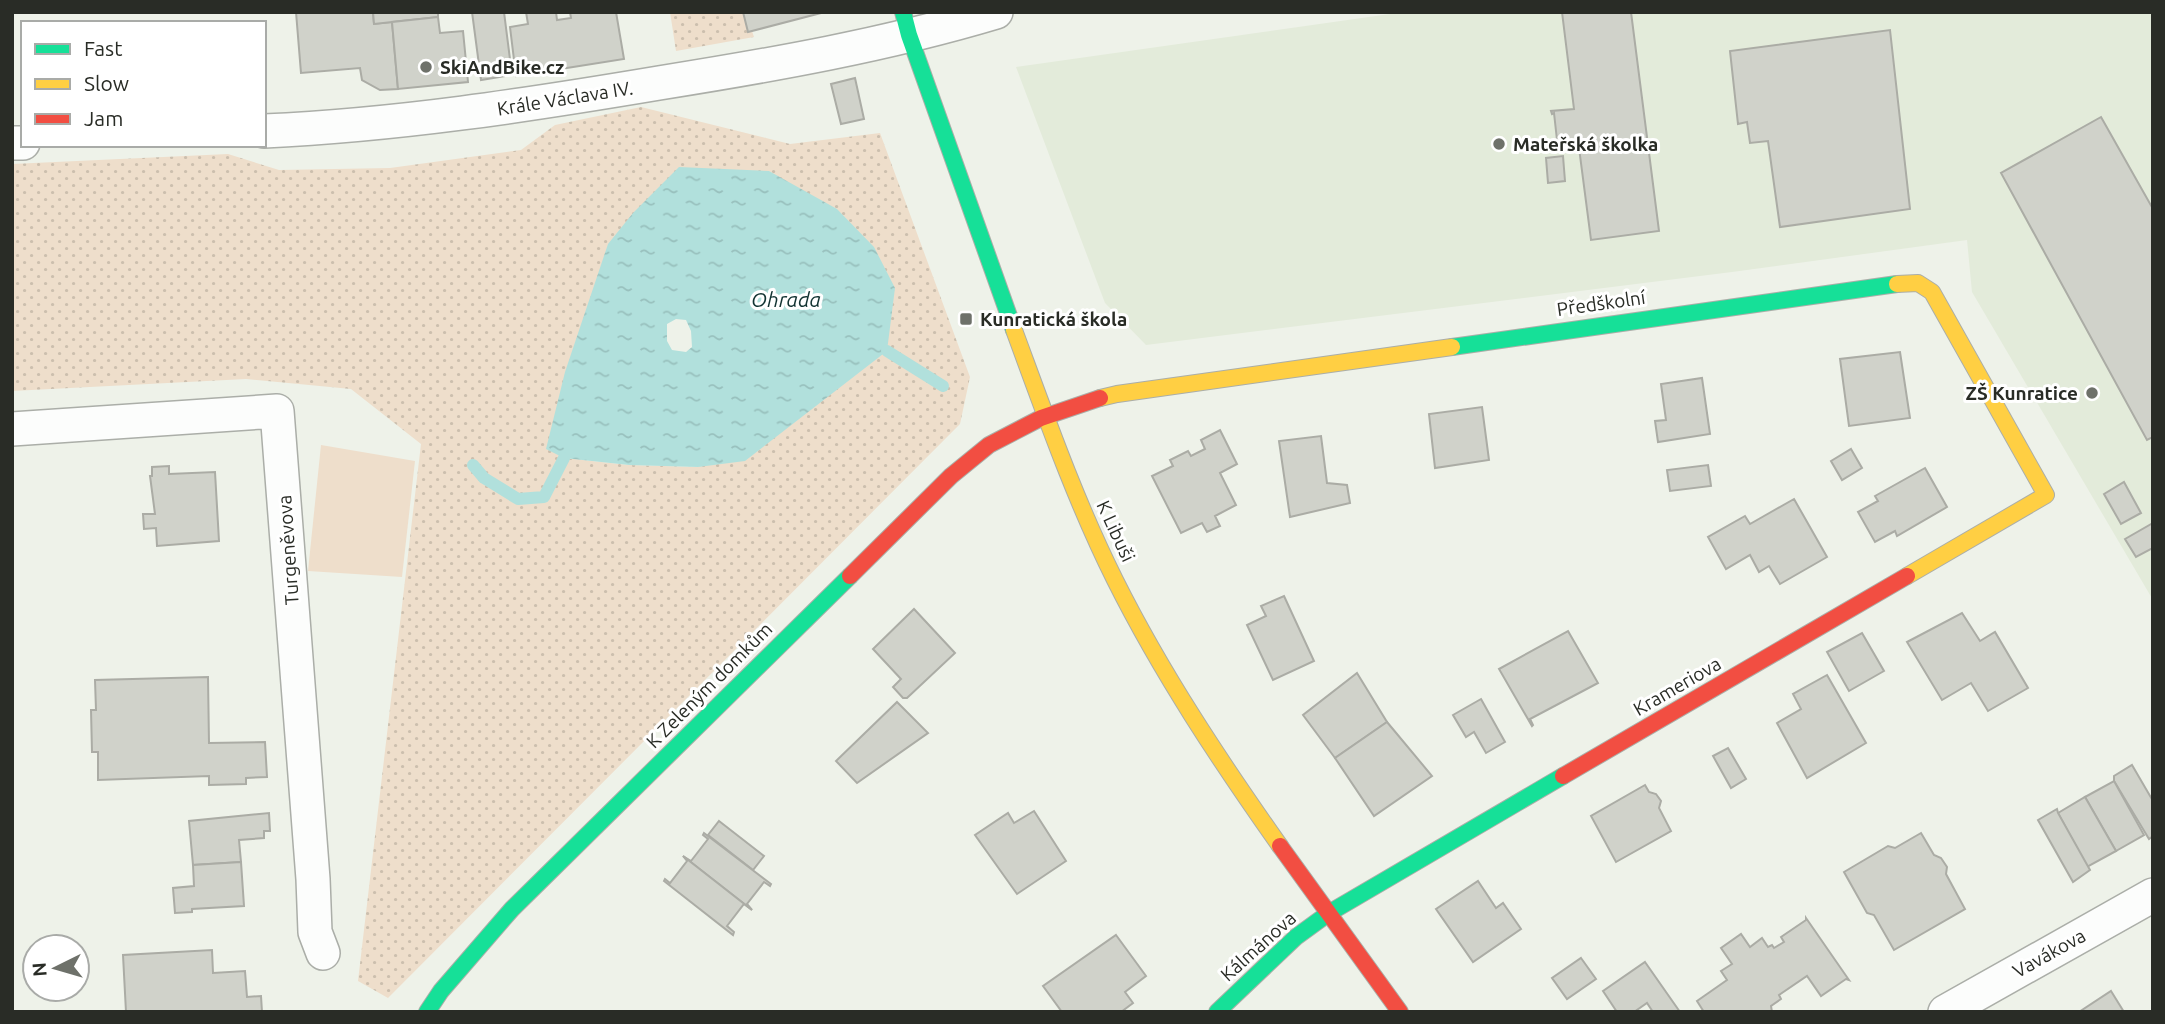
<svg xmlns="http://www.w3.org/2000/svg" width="2165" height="1024" viewBox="0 0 2165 1024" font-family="Ubuntu,sans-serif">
  <defs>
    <pattern id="grass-dots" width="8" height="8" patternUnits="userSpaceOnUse" patternTransform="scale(1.75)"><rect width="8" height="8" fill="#eedecb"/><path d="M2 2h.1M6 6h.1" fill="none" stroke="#ccbfae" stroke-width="1.8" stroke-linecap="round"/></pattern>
    <pattern id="water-ripples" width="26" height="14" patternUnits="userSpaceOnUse" patternTransform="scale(1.75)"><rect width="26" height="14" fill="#b1e0dc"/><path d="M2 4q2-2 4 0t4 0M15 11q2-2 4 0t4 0" fill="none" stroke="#98c0bd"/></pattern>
  </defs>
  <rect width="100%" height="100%" fill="#eef2e9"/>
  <path fill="#e3ebda" d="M 1404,12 L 2153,12 L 2153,600 L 1972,292 L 1967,240 L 1732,272 L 1146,345 L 1105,303 L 1016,67 Z"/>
  <g fill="url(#grass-dots)" fill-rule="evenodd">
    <path d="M 670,12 L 743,12 L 748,31 L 752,31 L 754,37 L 676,51 Z"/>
    <path d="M 641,107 L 790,144 L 880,133 L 970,377 L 960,424 L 388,998 L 358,981 L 421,444 L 351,389 L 246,379 L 12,391 L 12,164 L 228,154 L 279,170 L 390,168 L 521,150 L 555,125 ZM 769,171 L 887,351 L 858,372 L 698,467 L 629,465 L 564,458 Z"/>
  </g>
  <path fill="#eedecb" d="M 321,445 L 415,461 L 402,577 L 308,571 Z"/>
  <path fill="url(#water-ripples)" fill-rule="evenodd" d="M 679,167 L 769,171 L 837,209 L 874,247 L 895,288 L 887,351 L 745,461 L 698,467 L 629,465 L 564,458 L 546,449 L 565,372 L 608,244 L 633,213 ZM 676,319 L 686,320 L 691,331 L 692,347 L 686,352 L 672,350 L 667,341 L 667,324 Z"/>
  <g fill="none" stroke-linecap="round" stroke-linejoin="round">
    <g stroke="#b1e0dc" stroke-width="12">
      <path d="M 887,351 L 943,386"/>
      <path d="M 473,465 L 484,478 L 518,499 L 544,497 L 564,458"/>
    </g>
  </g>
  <g fill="#d0d2ca" stroke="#abaca5" stroke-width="2">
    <path d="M 296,12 L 373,12 L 374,24 L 392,22 L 398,89 L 380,90 L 362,80 L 360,68 L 301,73 Z"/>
    <path d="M 373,12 L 438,12 L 438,17 L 374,24 Z"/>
    <path d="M 472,12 L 504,12 L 512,75 L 481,80 Z"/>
    <path d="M 526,12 L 556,12 L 557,20 L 571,18 L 570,12 L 616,12 L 624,59 L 516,76 L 510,27 L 528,24 Z"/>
    <path d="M 743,12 L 825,12 L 748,32 Z"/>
    <path d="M 1562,12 L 1631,12 L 1659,231 L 1591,240 L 1578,140 L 1555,143 L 1557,140 L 1554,113 L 1552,114 L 1551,111 L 1574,109 Z"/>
    <path d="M 438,17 L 440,33 L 463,31 L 468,82 L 398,89 L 392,22 Z"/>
    <path d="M 1890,30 L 1910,209 L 1780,227 L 1768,141 L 1750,143 L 1747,122 L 1738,124 L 1730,51 Z"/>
    <path d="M 855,78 L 864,119 L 841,124 L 831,84 Z"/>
    <path d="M 2101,117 L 2153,209 L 2153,437 L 2147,440 L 2001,173 Z"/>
    <path d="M 1563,156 L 1565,181 L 1548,183 L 1546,158 Z"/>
    <path d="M 1900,352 L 1910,418 L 1849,426 L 1840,359 Z"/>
    <path d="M 1702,378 L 1710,434 L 1658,442 L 1655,421 L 1666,420 L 1661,384 Z"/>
    <path d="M 1482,407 L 1489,460 L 1435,468 L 1429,414 Z"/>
    <path d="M 1220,430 L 1237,464 L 1220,473 L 1236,505 L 1215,516 L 1220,526 L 1207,532 L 1202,523 L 1181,533 L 1152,476 L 1173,466 L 1170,460 L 1188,451 L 1191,456 L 1205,449 L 1201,440 Z"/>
    <path d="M 1321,436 L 1327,483 L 1347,485 L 1350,503 L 1290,517 L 1279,441 Z"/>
    <path d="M 1851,449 L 1862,468 L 1842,480 L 1831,461 Z"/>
    <path d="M 1708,465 L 1711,486 L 1670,491 L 1667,470 Z"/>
    <path d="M 169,466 L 169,474 L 215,472 L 219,541 L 157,546 L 156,528 L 144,529 L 143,514 L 155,514 L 150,476 L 152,476 L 152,467 Z"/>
    <path d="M 1925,468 L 1947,507 L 1897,536 L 1895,531 L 1875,542 L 1858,512 L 1878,501 L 1875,496 Z"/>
    <path d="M 2124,482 L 2141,513 L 2121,524 L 2104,494 Z"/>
    <path d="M 1794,499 L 1827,557 L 1780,584 L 1769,566 L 1759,572 L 1750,555 L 1726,569 L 1708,537 L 1745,516 L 1750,524 Z"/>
    <path d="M 2153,523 L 2153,548 L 2136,557 L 2125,539 Z"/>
    <path d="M 1284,596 L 1314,661 L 1273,680 L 1247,625 L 1266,616 L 1261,606 Z"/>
    <path d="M 914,609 L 955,653 L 907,698 L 903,698 L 893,687 L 901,679 L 873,649 Z"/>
    <path d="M 1962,613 L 1980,641 L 1995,632 L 2028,688 L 1988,711 L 1971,683 L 1942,700 L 1907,642 Z"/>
    <path d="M 1568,631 L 1598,683 L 1530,719 L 1533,725 L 1532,726 L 1499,669 Z"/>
    <path d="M 1862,633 L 1884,671 L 1849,691 L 1827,652 Z"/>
    <path d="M 1357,673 L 1387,722 L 1335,758 L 1303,715 Z"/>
    <path d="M 1827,675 L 1866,743 L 1807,778 L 1777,723 L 1801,709 L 1793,694 Z"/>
    <path d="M 208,677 L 209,743 L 265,742 L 267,777 L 246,778 L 246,784 L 209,785 L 209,776 L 98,780 L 98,752 L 92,752 L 91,710 L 96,710 L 95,680 Z"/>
    <path d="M 1481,699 L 1505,742 L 1486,753 L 1474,732 L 1466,737 L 1453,715 Z"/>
    <path d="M 897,702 L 928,733 L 857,783 L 836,761 Z"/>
    <path d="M 1387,722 L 1432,776 L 1374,816 L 1335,758 Z"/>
    <path d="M 1728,748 L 1746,779 L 1731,788 L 1713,756 Z"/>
    <path d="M 2132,765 L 2153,801 L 2153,836 L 2149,839 L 2114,781 L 2114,776 Z"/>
    <path d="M 2114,781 L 2144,835 L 2116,851 L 2085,797 Z"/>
    <path d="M 1645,785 L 1649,792 L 1656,794 L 1661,801 L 1659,808 L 1671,831 L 1616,862 L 1591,816 Z"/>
    <path d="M 2085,797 L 2116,851 L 2087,867 L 2058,813 Z"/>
    <path d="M 2057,809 L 2058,813 L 2090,870 L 2073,882 L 2038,820 Z"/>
    <path d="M 1034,811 L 1066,861 L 1017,894 L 975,835 L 1008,813 L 1014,823 Z"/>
    <path d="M 269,813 L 270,831 L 264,831 L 264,838 L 239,840 L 241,862 L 193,865 L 189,821 Z"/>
    <path d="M 719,821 L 764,856 L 753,870 L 708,835 Z"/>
    <path d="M 704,833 L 771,884 L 770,886 L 764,882 L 747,904 L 752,910 L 683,856 L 691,861 L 708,839 L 703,835 Z"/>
    <path d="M 1921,833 L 1934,855 L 1941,858 L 1947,867 L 1946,874 L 1965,909 L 1894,950 L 1874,915 L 1867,913 L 1844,872 L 1888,846 L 1895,848 Z"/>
    <path d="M 683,856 L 752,910 L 744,904 L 727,926 L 734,932 L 733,935 L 664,881 L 665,879 L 670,883 L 687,861 Z"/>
    <path d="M 241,862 L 244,906 L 192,909 L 192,912 L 175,913 L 173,888 L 194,886 L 193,865 Z"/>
    <path d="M 1478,881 L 1496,908 L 1503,903 L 1521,929 L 1473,962 L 1436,909 Z"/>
    <path d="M 1806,918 L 1849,980 L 1846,979 L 1821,996 L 1807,976 L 1779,995 L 1781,999 L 1771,1006 L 1772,1012 L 1704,1012 L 1697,1001 L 1727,980 L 1721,971 L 1732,964 L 1721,948 L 1741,934 L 1750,947 L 1762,938 L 1768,947 L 1772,945 L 1774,948 L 1784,942 L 1781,937 L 1806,920 Z"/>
    <path d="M 1116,935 L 1146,976 L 1125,992 L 1133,1003 L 1121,1012 L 1062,1012 L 1043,986 Z"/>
    <path d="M 212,950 L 213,973 L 245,971 L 247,997 L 261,996 L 262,1012 L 126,1012 L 123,955 Z"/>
    <path d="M 1581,958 L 1596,979 L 1567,999 L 1552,978 Z"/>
    <path d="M 1645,962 L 1680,1012 L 1653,1012 L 1647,1003 L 1634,1012 L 1617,1012 L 1603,991 Z"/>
    <path d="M 2111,991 L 2124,1012 L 2079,1012 Z"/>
  </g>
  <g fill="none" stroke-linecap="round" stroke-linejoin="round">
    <g stroke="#abaea8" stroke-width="36">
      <g id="street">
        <path d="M 264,131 C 397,125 528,105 659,83 C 772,65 886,45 996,12"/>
        <path d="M 12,143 L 23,143"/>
        <path d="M 12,429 L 277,411 L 313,879 L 315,932 L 323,953"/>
        <path d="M 1945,1012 L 2153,895"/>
      </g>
    </g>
    <g stroke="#abaea8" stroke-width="18">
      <g id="fast">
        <path d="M 903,12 L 909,35 L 1014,330"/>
        <path d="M 1452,347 L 1897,284"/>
        <path d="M 427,1012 L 441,991 L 512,909 L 850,576"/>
        <path d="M 1217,1012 L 1296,937 L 1329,913 L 1563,776"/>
      </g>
    </g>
    <g stroke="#abaea8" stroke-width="18">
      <g id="slow">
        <path d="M 1897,284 L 1918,283 L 1932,292 L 2046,495 L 1907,576"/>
        <path d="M 1014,330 C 1045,414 1075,500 1115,580 C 1162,674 1220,761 1280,846"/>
        <path d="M 1100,398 L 1117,394 L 1452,347"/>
      </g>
    </g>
    <g stroke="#abaea8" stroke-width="18">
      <g id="jam">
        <path d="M 850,576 L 951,476 L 989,445 L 1041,418 L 1100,398"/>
        <path d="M 1563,776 L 1907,576"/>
        <path d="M 1280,846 L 1400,1012"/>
      </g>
    </g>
    <use href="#street" stroke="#fcfdfc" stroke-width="33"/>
    <use href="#fast" stroke="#16e098" stroke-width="16"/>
    <use href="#slow" stroke="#ffcf43" stroke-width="16"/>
    <use href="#jam" stroke="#f24e42" stroke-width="16"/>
  </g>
  <g fill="#6e716a" stroke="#fff" stroke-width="2.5">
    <circle cx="426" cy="67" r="7"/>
    <circle cx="1499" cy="144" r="7"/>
    <rect x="959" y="312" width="14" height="14" rx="3.5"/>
    <circle cx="2092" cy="393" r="7"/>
  </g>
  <g text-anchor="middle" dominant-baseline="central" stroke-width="6" stroke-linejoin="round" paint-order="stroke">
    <g font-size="19" font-weight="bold" fill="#292c26" stroke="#fff" text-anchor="start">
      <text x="440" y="67">SkiAndBike.cz</text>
      <text x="1513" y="144">Mateřská školka</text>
      <text x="980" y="319">Kunratická škola</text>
      <text x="2078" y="393" text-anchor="end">ZŠ Kunratice</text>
    </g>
    <g font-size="19" fill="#292c26" stroke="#fff">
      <text transform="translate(565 98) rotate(-9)">Krále Václava IV.</text>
      <text transform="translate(1601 303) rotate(-8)">Předškolní</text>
      <text transform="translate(1116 531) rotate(65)">K Libuši</text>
      <text transform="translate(288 550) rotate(-94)">Turgeněvova</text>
      <text transform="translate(709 685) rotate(-45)">K Zeleným domkům</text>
      <text transform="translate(1677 686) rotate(-30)">Krameriova</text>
      <text transform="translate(1258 946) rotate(-42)">Kálmánova</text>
      <text transform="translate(2049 953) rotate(-29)">Vavákova</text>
    </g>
    <g font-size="21" font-style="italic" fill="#123332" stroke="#fff">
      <text x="786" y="299">Ohrada</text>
    </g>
  </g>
  <rect width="2165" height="1024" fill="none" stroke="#292c26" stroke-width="28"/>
  <rect x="21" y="21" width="245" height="126" fill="#ffffff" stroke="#a9aba8" stroke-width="2"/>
  <rect x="35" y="44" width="35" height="10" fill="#16e098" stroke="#a9aba8" stroke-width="2"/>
  <text x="84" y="56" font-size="21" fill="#292c26">Fast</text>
  <rect x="35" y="79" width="35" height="10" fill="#ffcf43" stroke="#a9aba8" stroke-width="2"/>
  <text x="84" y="91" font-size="21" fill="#292c26">Slow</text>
  <rect x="35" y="114" width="35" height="10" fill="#f24e42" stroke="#a9aba8" stroke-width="2"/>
  <text x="84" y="126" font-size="21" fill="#292c26">Jam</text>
  <g transform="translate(56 968) rotate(265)"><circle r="33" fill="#ffffff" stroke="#a9aba8" stroke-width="2"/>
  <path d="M0-5L12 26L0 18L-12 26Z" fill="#6e716a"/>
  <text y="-10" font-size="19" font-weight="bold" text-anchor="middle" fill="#292c26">N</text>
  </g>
</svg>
